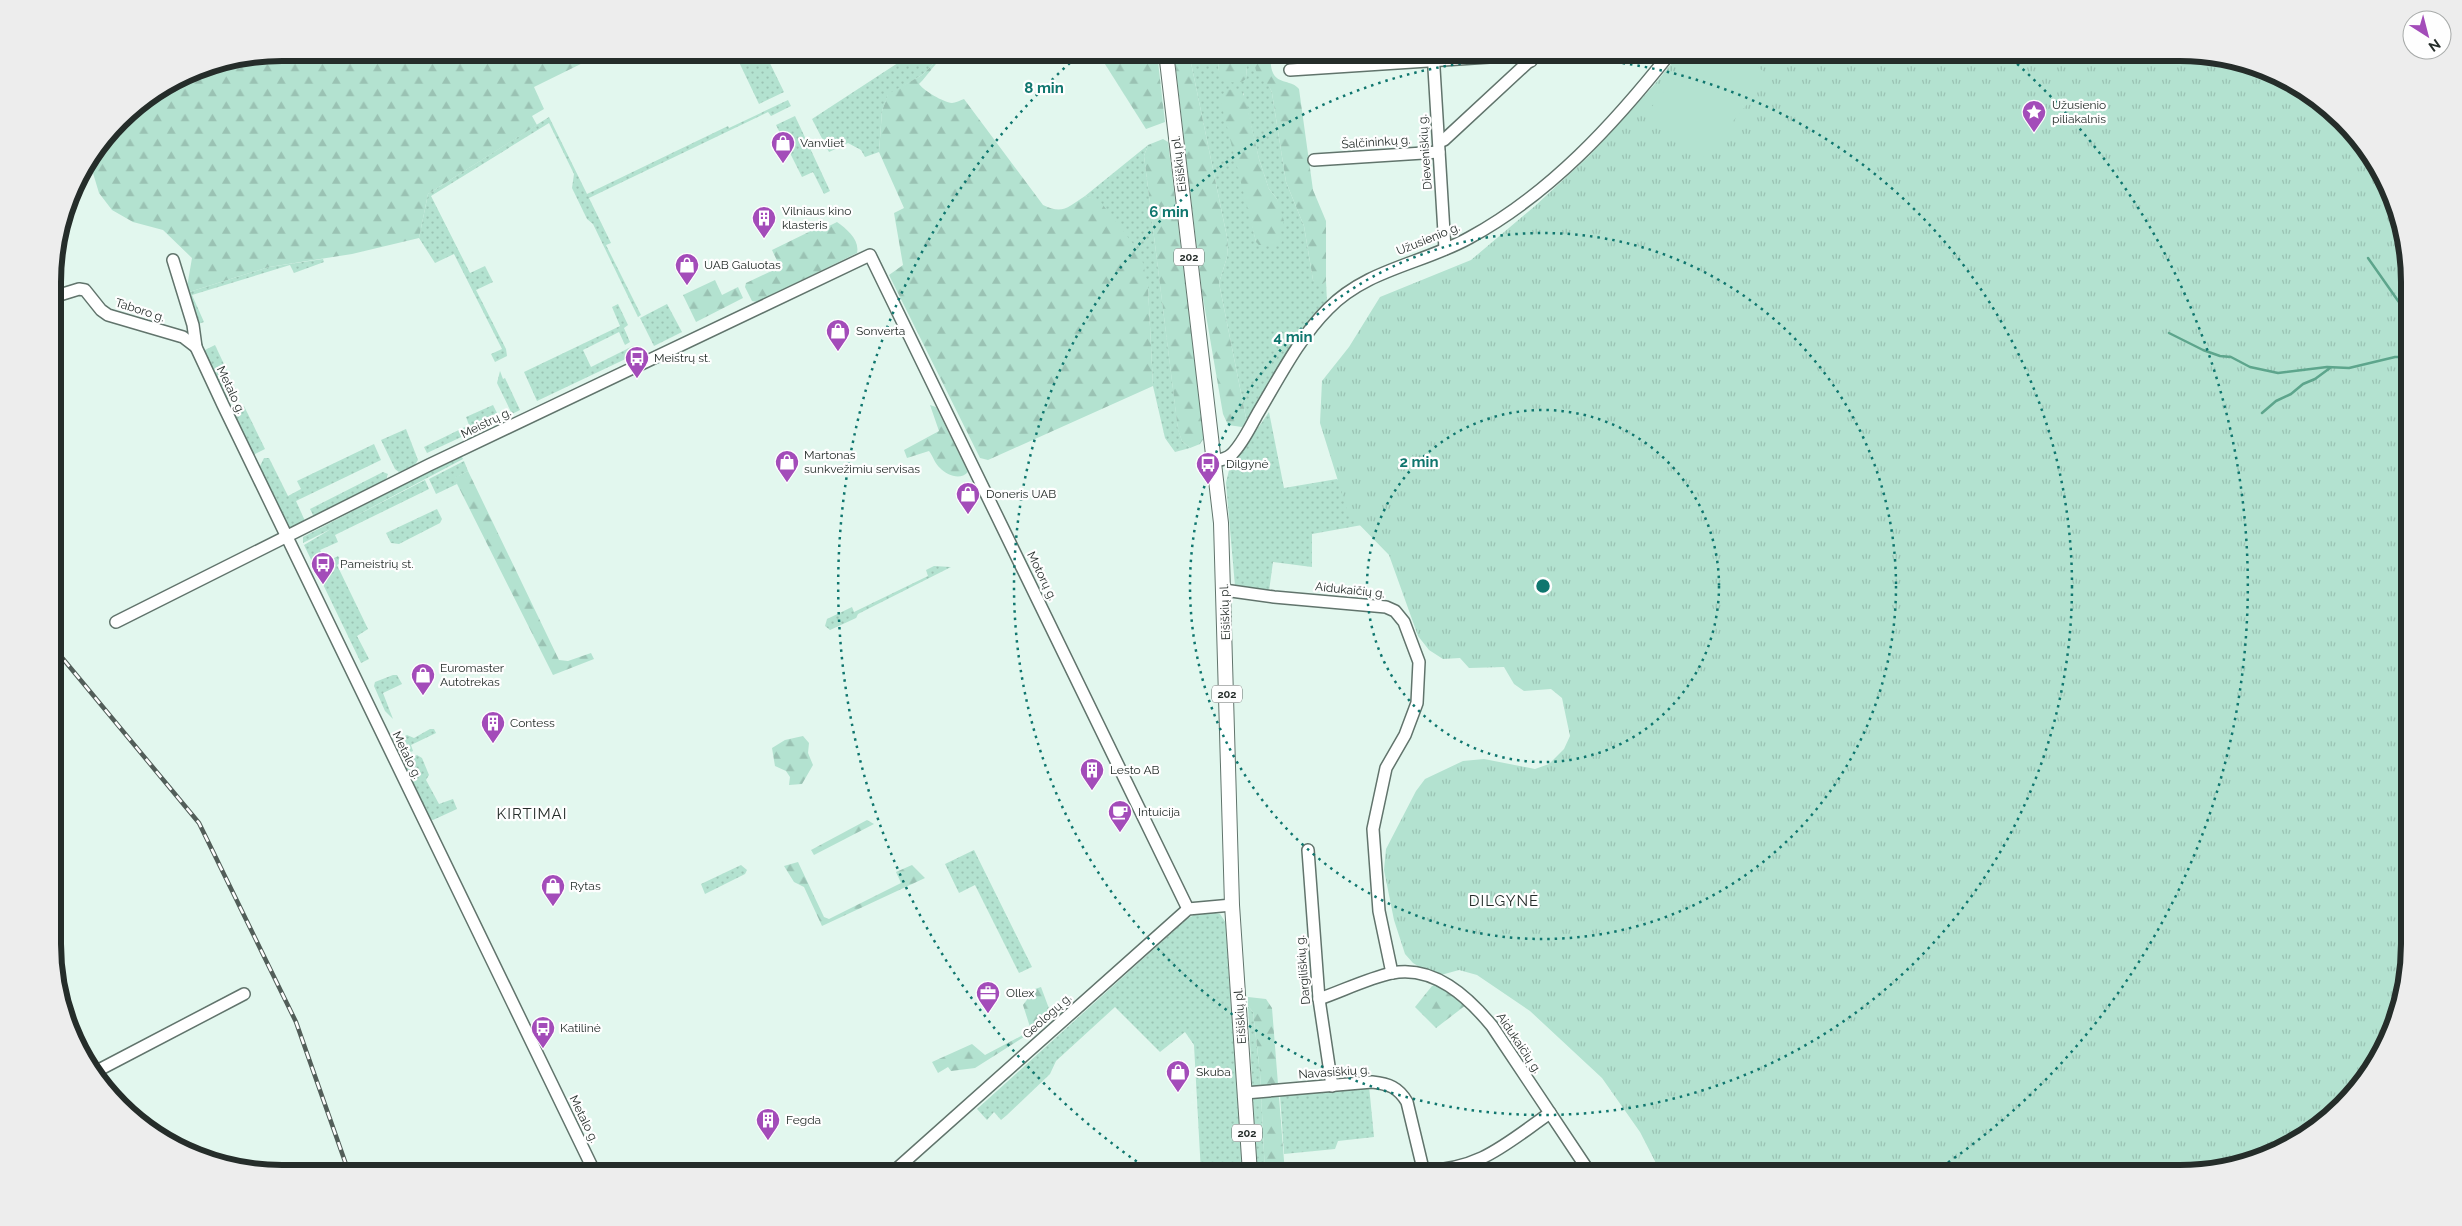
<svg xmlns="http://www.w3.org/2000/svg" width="2462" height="1226" viewBox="0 0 2462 1226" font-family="Raleway,sans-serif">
  <defs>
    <pattern id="grass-dots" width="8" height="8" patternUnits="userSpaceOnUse" patternTransform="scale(1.25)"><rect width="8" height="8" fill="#b3e2d0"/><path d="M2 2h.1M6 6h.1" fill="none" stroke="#9ac2b3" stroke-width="1.8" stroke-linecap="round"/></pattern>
    <pattern id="forest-firs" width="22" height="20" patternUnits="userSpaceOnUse" patternTransform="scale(1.25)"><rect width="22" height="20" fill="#b3e2d0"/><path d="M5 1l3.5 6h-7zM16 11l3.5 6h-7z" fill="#9ac2b3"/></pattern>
    <pattern id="park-tufts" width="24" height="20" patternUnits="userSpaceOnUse" patternTransform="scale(1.25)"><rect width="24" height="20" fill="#b3e2d0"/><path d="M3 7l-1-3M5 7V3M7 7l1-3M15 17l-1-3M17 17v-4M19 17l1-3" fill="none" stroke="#9ac2b3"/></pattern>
  </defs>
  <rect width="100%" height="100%" fill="#e2f7ee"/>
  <g fill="url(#grass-dots)" fill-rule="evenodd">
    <path d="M 746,53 L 765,53 L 784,92 L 759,104 L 738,60 L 748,55 Z"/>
    <path d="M 902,53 C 917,53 928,48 933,64 L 922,75 L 888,95 L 882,111 L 879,152 L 865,157 L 861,150 L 848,143 L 829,152 L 812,119 L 907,57 Z"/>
    <path d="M 1189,53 L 1217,53 L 1219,71 L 1247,77 L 1245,53 L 1253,53 C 1256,75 1266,73 1272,93 L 1286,182 L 1304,226 L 1313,280 L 1323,284 L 1326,281 L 1327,303 L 1247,423 L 1219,283 L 1227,257 L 1228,242 ZM 1243,92 L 1259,159 L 1269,189 L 1277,199 L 1280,232 L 1256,242 L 1243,183 Z"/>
    <path d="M 788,100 L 791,106 L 771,116 L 768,112 L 589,198 L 611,243 L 606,245 L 641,315 L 638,317 L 593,224 L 587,219 L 572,188 L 574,174 L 549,123 L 431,196 L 470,273 L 485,266 L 493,282 L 476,290 L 506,349 L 507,356 L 495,362 L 491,354 L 502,349 L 454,254 L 435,263 L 419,238 L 428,194 L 549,117 L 587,194 L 728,126 L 729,128 Z"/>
    <path d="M 795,116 L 830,191 L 824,194 L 813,172 L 802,177 L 776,125 Z"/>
    <path d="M 1148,145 L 1144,156 L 1178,429 L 1182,441 L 1190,448 L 1175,452 L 1165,438 L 1153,386 L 1148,287 L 1099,201 L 1085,196 Z"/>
    <path d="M 323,259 L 324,262 L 294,273 L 290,265 L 192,295 L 204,322 L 198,324 L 186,293 L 269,267 Z"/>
    <path d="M 618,304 L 628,325 L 624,328 L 630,342 L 625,345 L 619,332 L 583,350 L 591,367 L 633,346 L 636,354 L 537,401 L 524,372 L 620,326 L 612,307 Z"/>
    <path d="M 667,304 L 682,332 L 654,346 L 640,318 Z"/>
    <path d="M 215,345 L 238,394 L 226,400 L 203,351 Z"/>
    <path d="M 500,371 L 503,379 L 505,378 L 520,410 L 512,414 L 497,383 Z"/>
    <path d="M 493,405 L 500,419 L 427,453 L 424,447 L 469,425 L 466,417 Z"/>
    <path d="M 244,406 L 265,449 L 253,455 L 233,412 Z"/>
    <path d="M 1269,412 L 1284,488 L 1337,479 L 1352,494 L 1362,525 L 1312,534 L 1312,567 L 1273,562 L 1269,591 L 1235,586 L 1226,483 L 1229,470 Z"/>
    <path d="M 406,429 L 418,460 L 414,466 L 399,472 L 395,469 L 381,440 Z"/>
    <path d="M 374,444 L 381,460 L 296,501 L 305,521 L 291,528 L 287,526 L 259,468 L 264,458 L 269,458 L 288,496 L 301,489 L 297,481 Z"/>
    <path d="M 461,455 L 463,459 L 342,523 L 425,480 L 429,489 L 335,535 L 338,542 L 320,550 L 326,562 L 338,556 L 342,562 L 337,565 L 368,629 L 357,636 L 369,659 L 361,663 L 304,545 L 331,529 L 303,543 L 303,537 Z"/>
    <path d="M 464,461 L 468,471 L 455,478 L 457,484 L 436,494 L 429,479 Z"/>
    <path d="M 383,472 L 388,474 L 385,482 L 316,516 L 313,515 L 310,509 Z"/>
    <path d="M 437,509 L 442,519 L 440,523 L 399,544 L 391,543 L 386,533 Z"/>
    <path d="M 934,566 L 951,567 L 858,614 L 856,618 L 830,630 L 825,626 L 827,619 L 852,607 L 854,612 L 928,576 L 926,570 Z"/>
    <path d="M 393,675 L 397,675 L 402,684 L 383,693 L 393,719 L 385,711 L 374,686 L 375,682 Z"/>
    <path d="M 430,729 L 434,729 L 436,733 L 411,745 L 413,751 L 405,754 L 397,751 L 396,744 L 399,739 L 407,735 L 414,738 Z"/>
    <path d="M 417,755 L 422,758 L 429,775 L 426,780 L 439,804 L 453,799 L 457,809 L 433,820 L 430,819 L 405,766 L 409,759 Z"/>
    <path d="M 974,850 L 1032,967 L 1019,973 L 975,885 L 959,893 L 945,864 Z"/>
    <path d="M 741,865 L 747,870 L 745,874 L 705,894 L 701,884 Z"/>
    <path d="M 1215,913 L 1220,914 L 1226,923 L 1231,1008 L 1235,1022 L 1245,1173 L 1201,1173 L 1194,1045 L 1185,1032 L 1160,1052 L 1115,1007 L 1056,1061 L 1050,1074 L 1007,1115 L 1001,1120 L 994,1112 L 987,1120 L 977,1109 L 1187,919 L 1194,915 Z"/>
    <path d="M 1248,1006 L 1253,1012 L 1260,1073 L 1265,1173 L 1257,1173 Z"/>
    <path d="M 1369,1086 L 1374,1137 L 1338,1141 L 1335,1149 L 1284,1154 L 1280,1095 Z"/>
  </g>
  <g fill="url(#forest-firs)">
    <path d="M 282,52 L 592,52 L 595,57 L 534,87 L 544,109 L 532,116 L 537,125 L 428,194 L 419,238 L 352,254 L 269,267 L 186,293 L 192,258 L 163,230 L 133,222 L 112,210 L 99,193 L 90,163 L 130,110 L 194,70 Z"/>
    <path d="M 926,53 L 948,53 C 936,61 929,74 919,84 C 924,91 943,102 952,103 C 955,103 961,100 964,99 L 1043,205 C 1063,215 1068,207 1085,196 L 1099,200 L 1141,254 L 1148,287 L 1153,386 L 988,460 L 980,458 L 889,275 L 903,265 L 894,213 L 904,208 L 879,152 L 882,111 L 888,94 L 922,75 L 933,64 L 931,56 Z"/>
    <path d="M 1098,53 L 1157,53 L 1165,122 L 1146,129 Z"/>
    <path d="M 1174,53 L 1189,53 L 1228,242 L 1227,257 L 1219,283 L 1247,423 L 1242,427 L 1228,425 L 1223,414 L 1202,292 Z"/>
    <path d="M 1217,53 L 1245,53 L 1247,77 C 1242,85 1234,82 1226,82 L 1219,71 Z"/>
    <path d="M 1253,53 L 1270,53 C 1271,58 1270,67 1273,73 C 1278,84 1292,80 1299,89 L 1313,190 L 1326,221 L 1326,281 L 1323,284 L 1318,284 L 1313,280 L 1304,226 L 1286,182 L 1272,93 C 1269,84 1266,82 1260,77 C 1254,71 1254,60 1253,53 Z"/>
    <path d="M 1239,89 L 1245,97 L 1259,159 L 1269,189 L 1277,199 L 1284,221 L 1280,232 L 1282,242 L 1279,245 L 1259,245 L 1256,242 L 1220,99 L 1226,90 Z"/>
    <path d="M 1163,139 L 1168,142 L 1204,438 L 1200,444 L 1190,448 L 1182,441 L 1178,430 L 1144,156 L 1148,145 Z"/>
    <path d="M 837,222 C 847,229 860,240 857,253 L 757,302 L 752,301 L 745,287 L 746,283 L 780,267 L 772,250 L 819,227 L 820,230 L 826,230 L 827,227 Z"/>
    <path d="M 715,280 L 722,295 L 738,287 L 743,298 L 696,322 L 683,295 Z"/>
    <path d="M 930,405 L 936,407 L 968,472 C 960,481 947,475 940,468 C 935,464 933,456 929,451 L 907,458 L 904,450 L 939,431 Z"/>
    <path d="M 468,471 L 559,660 L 568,661 L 591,653 L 594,659 L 553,675 L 454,478 Z"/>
    <path d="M 803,736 L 809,743 L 808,753 L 813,765 L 802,784 L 789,785 L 790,777 L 786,771 L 775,766 L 772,748 L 785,740 Z"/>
    <path d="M 867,820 L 874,824 L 814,855 L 811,850 Z"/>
    <path d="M 798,862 L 824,917 L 829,919 L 901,883 L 896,872 L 912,865 L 925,878 L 822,926 L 804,887 L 794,882 L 784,866 Z"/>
    <path d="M 1439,983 L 1466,1005 L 1436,1028 L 1415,1007 L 1432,986 Z"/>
    <path d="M 1041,987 L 1051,1014 L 1027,1035 L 975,1068 L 951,1071 L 948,1067 L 938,1073 L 932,1062 L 972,1044 L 985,1055 L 1021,1036 L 1030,1027 L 1023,1005 L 1035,989 Z"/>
    <path d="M 1248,997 L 1266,999 L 1272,1008 L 1285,1173 L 1265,1173 L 1260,1073 L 1253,1012 L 1248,1006 Z"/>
  </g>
  <path fill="url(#park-tufts)" d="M 2180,52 L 2281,76 L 2331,109 L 2371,154 L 2408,252 L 2409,944 L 2386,1045 L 2353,1095 L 2308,1135 L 2254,1161 L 2195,1173 L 1661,1173 L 1640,1132 L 1602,1078 L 1530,1011 L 1477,975 L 1459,970 L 1441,975 L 1428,972 L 1413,963 L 1405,954 L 1394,920 L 1384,870 L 1386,849 L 1416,791 L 1425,779 L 1463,761 L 1484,759 L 1535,769 L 1549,764 L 1564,749 L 1570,736 L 1562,698 L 1551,689 L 1524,691 L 1514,684 L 1504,667 L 1469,668 L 1460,658 L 1443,659 L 1429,650 L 1418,636 L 1389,555 L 1348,513 L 1320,423 L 1322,381 L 1349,347 L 1380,297 L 1471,260 L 1535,206 L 1589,156 L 1654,85 L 1680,53 Z"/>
  <path fill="#b3e2d0" d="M 1697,52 L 1741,53 L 1770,77 L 1699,162 L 1644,116 Z"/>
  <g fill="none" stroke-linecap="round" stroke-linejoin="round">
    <g stroke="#5da58c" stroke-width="2.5">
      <path d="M 2368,258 L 2408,315"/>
      <path d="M 2169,333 L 2203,350 L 2220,356 L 2231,357 L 2250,367 L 2278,373 L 2327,367 L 2349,368 L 2395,357 L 2408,357"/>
      <path d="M 2262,413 L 2276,401 L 2291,394 L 2303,384 L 2315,379 L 2330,368"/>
    </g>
    <g stroke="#61746c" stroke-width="14">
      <g id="minor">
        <path d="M 1433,52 L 1445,249"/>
        <path d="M 1290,70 L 1520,55 L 1531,61"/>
        <path d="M 1439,142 L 1444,140 L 1539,52"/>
        <path d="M 1314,160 L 1439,152"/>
        <path d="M 173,260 L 193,325 L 196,347 L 223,405 L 595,1173"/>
        <path d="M 53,297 L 79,289 L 85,290 L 101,310 L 108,315 L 183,337 L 196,347"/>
        <path d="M 1214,461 C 1221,460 1227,459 1232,454 C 1243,443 1250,427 1258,413 C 1279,378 1299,338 1328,309 C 1367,269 1422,264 1469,238 C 1550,194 1614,124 1671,52"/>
        <path d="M 1224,590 L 1274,597 L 1386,607 L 1395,611 L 1404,622 L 1419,662 L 1417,703 L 1405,735 L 1386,768 L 1373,829 L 1379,911 L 1392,973"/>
        <path d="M 116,622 L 429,465 L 870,255 L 1188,909"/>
        <path d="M 1308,850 L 1319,999 L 1332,1086"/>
        <path d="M 1319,999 C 1342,991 1369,978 1392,973 C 1434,965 1468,997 1492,1026 L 1590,1173"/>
        <path d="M 93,1073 L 244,994"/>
        <path d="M 1245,1093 L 1372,1082 C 1389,1084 1398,1087 1407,1102 L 1424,1173"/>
        <path d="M 1423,1171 C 1481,1169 1504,1145 1550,1113"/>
        <path d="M 892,1173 L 1188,909 L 1232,905"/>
      </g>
    </g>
    <g stroke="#61746c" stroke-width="16">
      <path id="major" d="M 1166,52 L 1221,523 L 1232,905 L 1250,1173"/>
    </g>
    <use href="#minor" stroke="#fff" stroke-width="11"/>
    <use href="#major" stroke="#fff" stroke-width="14"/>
    <g stroke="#525e59" stroke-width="4.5">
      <path id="rail" d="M 54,648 L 199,823 L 296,1022 L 349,1173"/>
    </g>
    <use href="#rail" stroke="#fefefe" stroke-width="2.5" stroke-dasharray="8" stroke-linecap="butt"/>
  </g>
  <g fill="none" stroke="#0f766e" stroke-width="2.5" stroke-dasharray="2.5 5">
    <circle cx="1543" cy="586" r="176"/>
    <circle cx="1543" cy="586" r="353"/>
    <circle cx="1543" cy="586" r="529"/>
    <path d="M1149 1170A705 705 0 0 1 1080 54M2006 54A705 705 0 0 1 1937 1170"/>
  </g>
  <defs>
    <g id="sight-pin" transform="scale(1.25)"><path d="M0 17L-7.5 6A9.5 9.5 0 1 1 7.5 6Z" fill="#a34cb9" stroke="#fefefe"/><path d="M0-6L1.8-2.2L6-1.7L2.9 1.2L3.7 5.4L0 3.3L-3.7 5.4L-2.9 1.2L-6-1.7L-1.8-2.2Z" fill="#fff"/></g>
    <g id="shop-pin" transform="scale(1.25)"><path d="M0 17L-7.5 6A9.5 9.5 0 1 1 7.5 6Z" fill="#a34cb9" stroke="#fefefe"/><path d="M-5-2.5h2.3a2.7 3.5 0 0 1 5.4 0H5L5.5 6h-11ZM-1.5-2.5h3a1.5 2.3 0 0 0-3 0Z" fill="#fff"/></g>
    <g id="building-pin" transform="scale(1.25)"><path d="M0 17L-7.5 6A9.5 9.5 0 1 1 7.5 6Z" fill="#a34cb9" stroke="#fefefe"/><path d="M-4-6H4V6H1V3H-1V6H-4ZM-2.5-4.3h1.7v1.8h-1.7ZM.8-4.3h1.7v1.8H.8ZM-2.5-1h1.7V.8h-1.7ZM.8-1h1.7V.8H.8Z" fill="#fff"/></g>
    <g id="bus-pin" transform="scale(1.25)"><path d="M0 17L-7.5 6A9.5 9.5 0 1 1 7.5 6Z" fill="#a34cb9" stroke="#fefefe"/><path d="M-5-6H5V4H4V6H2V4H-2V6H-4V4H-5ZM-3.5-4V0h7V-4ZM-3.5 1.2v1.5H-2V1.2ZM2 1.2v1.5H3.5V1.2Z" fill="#fff"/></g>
    <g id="cafe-pin" transform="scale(1.25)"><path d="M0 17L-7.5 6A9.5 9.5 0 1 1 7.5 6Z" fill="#a34cb9" stroke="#fefefe"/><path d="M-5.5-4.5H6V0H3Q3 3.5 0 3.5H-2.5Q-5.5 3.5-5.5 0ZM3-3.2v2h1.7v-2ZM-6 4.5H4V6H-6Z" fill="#fff"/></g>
    <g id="office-pin" transform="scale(1.25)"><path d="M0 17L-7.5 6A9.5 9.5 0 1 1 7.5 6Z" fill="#a34cb9" stroke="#fefefe"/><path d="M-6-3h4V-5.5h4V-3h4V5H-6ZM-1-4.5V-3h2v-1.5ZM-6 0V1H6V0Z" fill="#fff"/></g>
  </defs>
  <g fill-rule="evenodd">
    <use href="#sight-pin" x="2034" y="112"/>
    <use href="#shop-pin" x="783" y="143"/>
    <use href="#building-pin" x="764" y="218"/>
    <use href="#shop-pin" x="687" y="265"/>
    <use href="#shop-pin" x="838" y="331"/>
    <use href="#bus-pin" x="637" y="358"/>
    <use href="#shop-pin" x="787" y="462"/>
    <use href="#bus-pin" x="1208" y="464"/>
    <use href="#shop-pin" x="968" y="494"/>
    <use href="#bus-pin" x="323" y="564"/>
    <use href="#shop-pin" x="423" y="675"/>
    <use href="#building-pin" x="493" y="723"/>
    <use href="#building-pin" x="1092" y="770"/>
    <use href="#cafe-pin" x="1120" y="812"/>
    <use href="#shop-pin" x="553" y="886"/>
    <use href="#office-pin" x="988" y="993"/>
    <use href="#bus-pin" x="543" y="1028"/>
    <use href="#shop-pin" x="1178" y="1072"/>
    <use href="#building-pin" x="768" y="1120"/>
  </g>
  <g text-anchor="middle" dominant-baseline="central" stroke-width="4.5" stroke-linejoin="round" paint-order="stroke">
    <g fill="#fefefe" stroke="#666c6a" stroke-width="1">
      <rect x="1174" y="248.5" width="30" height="17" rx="4"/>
      <rect x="1212" y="685.5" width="30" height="17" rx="4"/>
      <rect x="1232" y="1124.5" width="30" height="17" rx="4"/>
    </g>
    <g font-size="11" font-weight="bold" fill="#252d2a">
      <text x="1189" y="257">202</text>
      <text x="1227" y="694">202</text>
      <text x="1247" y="1133">202</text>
    </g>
    <g font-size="12" fill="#252d2a" stroke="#fefefe" text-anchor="start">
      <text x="2052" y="105">Užusienio<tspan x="2052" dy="14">piliakalnis</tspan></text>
      <text x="800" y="143">Vanvliet</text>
      <text x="782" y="211">Vilniaus kino<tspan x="782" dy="14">klasteris</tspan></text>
      <text x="704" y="265">UAB Galuotas</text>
      <text x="856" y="331">Sonverta</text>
      <text x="654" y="358">Meistrų st.</text>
      <text x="804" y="455">Martonas<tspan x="804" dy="14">sunkvežimiu servisas</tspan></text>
      <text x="1226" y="464">Dilgynė</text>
      <text x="986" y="494">Doneris UAB</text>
      <text x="340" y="564">Pameistrių st.</text>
      <text x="440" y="668">Euromaster<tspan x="440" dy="14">Autotrekas</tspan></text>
      <text x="510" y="723">Contess</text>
      <text x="1110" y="770">Lesto AB</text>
      <text x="1138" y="812">Intuicija</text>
      <text x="570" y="886">Rytas</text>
      <text x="1006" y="993">Ollex</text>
      <text x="560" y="1028">Katilinė</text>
      <text x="1196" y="1072">Skuba</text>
      <text x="786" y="1120">Fegda</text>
    </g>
    <g font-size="12" fill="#252d2a" stroke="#fefefe">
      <text transform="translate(1376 142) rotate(-4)">Šalčininkų g.</text>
      <text transform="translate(1425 152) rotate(-94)">Dieveniškių g.</text>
      <text transform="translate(1179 164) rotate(-97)">Eišiškių pl.</text>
      <text transform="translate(1428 239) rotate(-22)">Užusienio g.</text>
      <text transform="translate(140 310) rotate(18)">Taboro g.</text>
      <text transform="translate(231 390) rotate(65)">Metalo g.</text>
      <text transform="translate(486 423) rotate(-26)">Meistrų g.</text>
      <text transform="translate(1042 576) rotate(64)">Motorų g.</text>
      <text transform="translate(1350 590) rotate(6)">Aidukaičių g.</text>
      <text transform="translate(1225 612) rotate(-92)">Eišiškių pl.</text>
      <text transform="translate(407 755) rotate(64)">Metalo g.</text>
      <text transform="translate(1303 970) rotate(-95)">Dargiliškių g.</text>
      <text transform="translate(1047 1016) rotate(-42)">Geologų g.</text>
      <text transform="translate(1240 1016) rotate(-94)">Eišiškių pl.</text>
      <text transform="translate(1519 1043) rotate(56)">Aidukaičių g.</text>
      <text transform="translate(1334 1072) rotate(-4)">Navasiškių g.</text>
      <text transform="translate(584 1119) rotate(64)">Metalo g.</text>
    </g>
    <g font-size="15" letter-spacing="1" fill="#252d2a" stroke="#fefefe">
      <text x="532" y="814">KIRTIMAI</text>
      <text x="1504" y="901">DILGYNĖ</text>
    </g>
  </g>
  <path d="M0 0H2462V1226H0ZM282 61H2180A221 221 0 0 1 2401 282V944A221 221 0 0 1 2180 1165H282A221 221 0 0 1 61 944V282A221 221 0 0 1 282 61Z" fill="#ededed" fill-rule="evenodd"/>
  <path fill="none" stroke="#252d2a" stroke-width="6" d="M282 61H2180A221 221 0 0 1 2401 282V944A221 221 0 0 1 2180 1165H282A221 221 0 0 1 61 944V282A221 221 0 0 1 282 61Z"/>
  <circle cx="1543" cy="586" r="8" fill="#0f766e" stroke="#fefefe" stroke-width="2.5"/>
  <g font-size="15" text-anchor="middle" font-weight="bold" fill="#0f766e" stroke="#fefefe" stroke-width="4.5" stroke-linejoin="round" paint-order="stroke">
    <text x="1044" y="93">8 min</text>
    <text x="1169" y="217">6 min</text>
    <text x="1293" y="342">4 min</text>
    <text x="1419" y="467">2 min</text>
  </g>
  <g transform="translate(2427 35) rotate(144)"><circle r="24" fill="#fefefe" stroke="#a7aaa9"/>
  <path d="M0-4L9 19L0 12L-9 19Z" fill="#a34cb9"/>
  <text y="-8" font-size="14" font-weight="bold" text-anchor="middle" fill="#252d2a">N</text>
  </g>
</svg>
